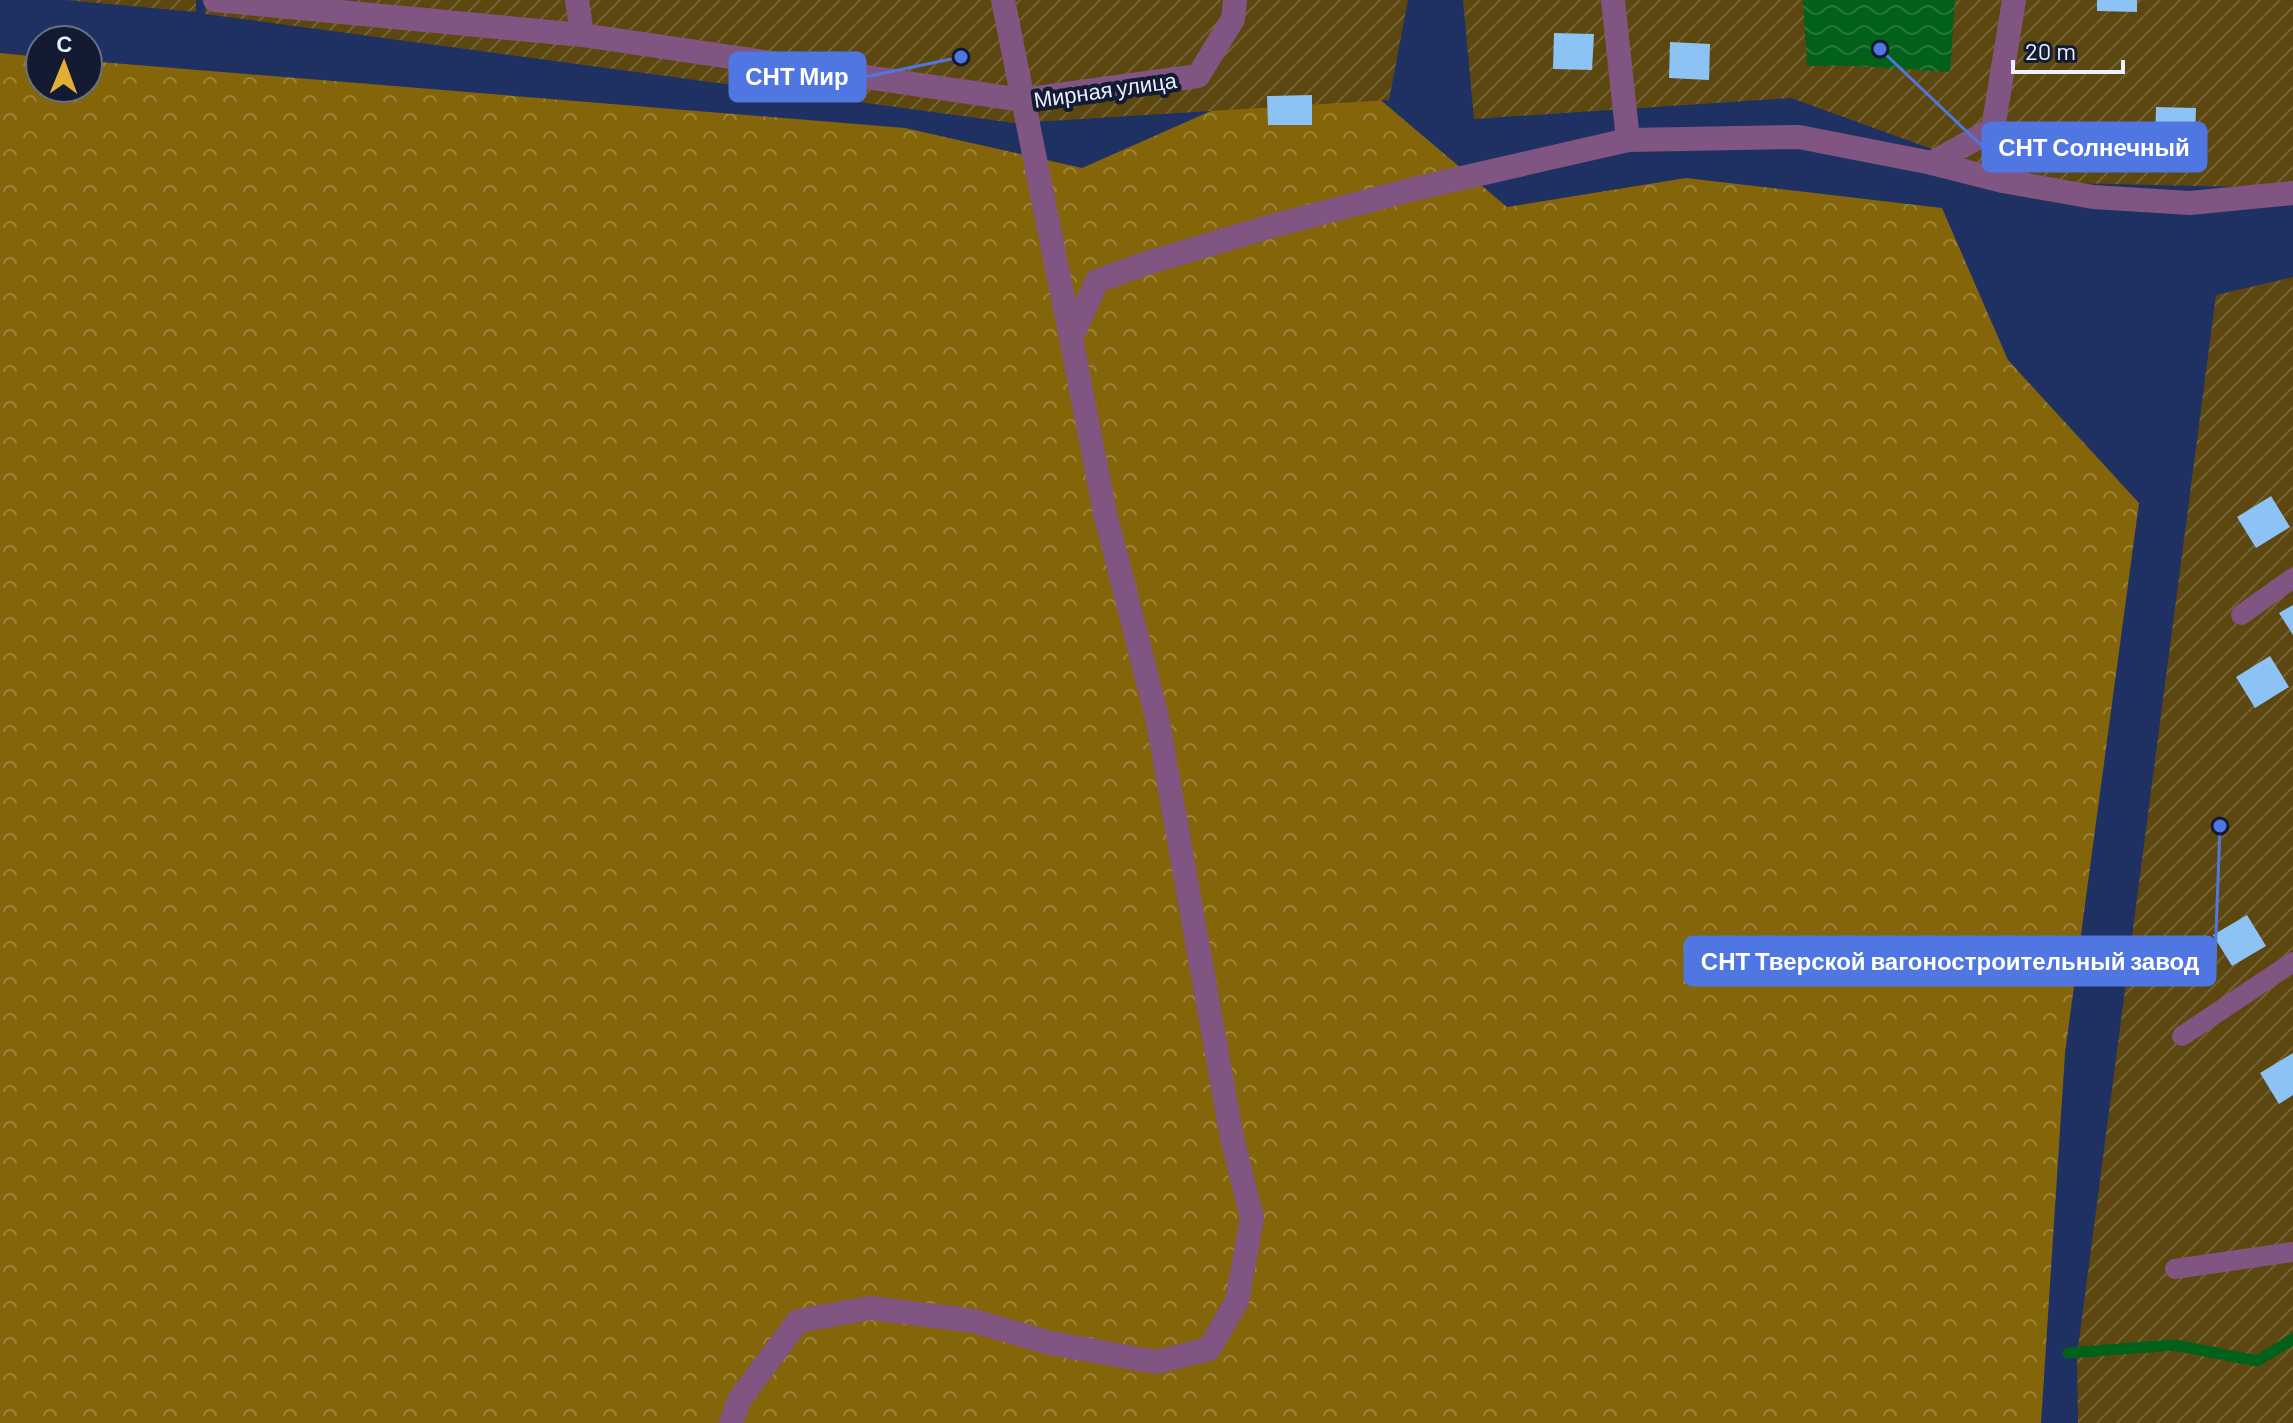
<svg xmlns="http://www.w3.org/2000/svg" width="2293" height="1423" viewBox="0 0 2293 1423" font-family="Barlow,sans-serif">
  <defs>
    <pattern id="forest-crowns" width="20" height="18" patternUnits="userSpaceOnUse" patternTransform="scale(2)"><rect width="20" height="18" fill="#856509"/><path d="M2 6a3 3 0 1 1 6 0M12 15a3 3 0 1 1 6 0" fill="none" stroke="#9c833a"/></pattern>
    <pattern id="garden-furrows" width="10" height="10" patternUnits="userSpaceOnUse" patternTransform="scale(2)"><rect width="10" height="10" fill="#5d4710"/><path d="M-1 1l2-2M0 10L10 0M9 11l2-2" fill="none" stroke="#746234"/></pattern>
    <pattern id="water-waves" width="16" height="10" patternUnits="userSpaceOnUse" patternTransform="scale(2)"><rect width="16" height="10" fill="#01601a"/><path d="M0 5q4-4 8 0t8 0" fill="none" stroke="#26773c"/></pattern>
  </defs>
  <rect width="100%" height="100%" fill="#1e3162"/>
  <path fill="url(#forest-crowns)" d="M 0,53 L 40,57 L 40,88 L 88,88 L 88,61 L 905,128 L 1082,168 L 1331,58 L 1507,207 L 1686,178 L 1942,208 L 2008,360 L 2139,503 L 2065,1053 L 2041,1423 L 0,1423 Z"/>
  <g fill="url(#garden-furrows)">
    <path d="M 65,0 L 196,0 L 196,12 Z"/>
    <path d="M 206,0 L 1408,0 L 1389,100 L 1014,123 L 205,14 Z"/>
    <path d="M 1463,0 L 2293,0 L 2293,188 L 2023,182 L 1791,98 L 1474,119 Z"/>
    <path d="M 2293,277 L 2293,1423 L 2078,1423 L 2077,1356 L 2216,295 Z"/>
  </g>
  <path fill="url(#water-waves)" d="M 1803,0 L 1955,0 L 1950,72 L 1860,66 L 1807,66 Z"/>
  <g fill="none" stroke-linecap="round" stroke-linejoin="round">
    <path stroke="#01601a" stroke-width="11" d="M 2068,1353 L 2175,1345 L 2257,1361 L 2293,1339"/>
  </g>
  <g fill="#8cc3f4">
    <path d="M 2097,0 L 2137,0 L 2137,12 L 2097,11 Z"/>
    <path d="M 1554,33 L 1594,34 L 1592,70 L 1553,69 Z"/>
    <path d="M 1670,42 L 1710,44 L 1709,80 L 1669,78 Z"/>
    <path d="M 1312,95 L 1312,125 L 1268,125 L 1267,96 Z"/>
    <path d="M 2156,107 L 2196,108 L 2195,144 L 2155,143 Z"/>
    <path d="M 2271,496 L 2290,527 L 2256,548 L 2237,517 Z"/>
    <path d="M 2293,605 L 2293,635 L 2279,613 Z"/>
    <path d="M 2270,656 L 2289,687 L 2255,708 L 2236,677 Z"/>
    <path d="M 2247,915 L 2266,946 L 2232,966 L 2213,935 Z"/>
    <path d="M 2293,1053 L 2293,1095 L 2279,1104 L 2260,1073 Z"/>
  </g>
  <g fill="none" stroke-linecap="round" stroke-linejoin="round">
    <g stroke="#805581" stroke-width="20">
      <path d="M 2241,615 L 2293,578"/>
      <path d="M 2182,1036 L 2293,962"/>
      <path d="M 2175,1269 L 2293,1252"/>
    </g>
    <g stroke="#805581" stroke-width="24">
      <path d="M 215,0 L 582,35 L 1022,100 L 1198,76 L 1233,19 L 1235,0"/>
      <path d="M 577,0 L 582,35"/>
      <path d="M 1003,0 L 1071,338"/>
      <path d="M 1613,0 L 1628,140"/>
      <path d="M 1932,163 L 1993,129 L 2014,0"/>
      <path d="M 731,1423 L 739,1400 L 798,1321 L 871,1308 L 974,1321 L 1050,1343 L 1156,1362 L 1209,1349 L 1237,1301 L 1252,1218 L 1232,1138 L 1157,717 L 1105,513 L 1071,338 L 1097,281 L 1147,263 L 1272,226 L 1414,189 L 1628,140 L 1799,137 L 1932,163 L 2003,181 L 2093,197 L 2190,203 L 2293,193"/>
    </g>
  </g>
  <g text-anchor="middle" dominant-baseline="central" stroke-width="8" stroke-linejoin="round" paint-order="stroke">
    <g font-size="22" fill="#eaf0fd" stroke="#121b31">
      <text transform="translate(1105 89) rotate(-8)">Мирная улица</text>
    </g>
  </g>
  <path fill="none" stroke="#5076e1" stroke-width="3" d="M961 57L865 77M1880 49L1983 147M2220 826L2215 961"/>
  <g fill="#5076e1" stroke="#121b31" stroke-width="3">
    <circle cx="961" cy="57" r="8"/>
    <circle cx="1880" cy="49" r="8"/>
    <circle cx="2220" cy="826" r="8"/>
  </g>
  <g fill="#5076e1" stroke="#5076e1" stroke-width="3">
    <rect x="730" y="53" width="135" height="48" rx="8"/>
    <rect x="1983" y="123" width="223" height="48" rx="8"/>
    <rect x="1685" y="937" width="530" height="48" rx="8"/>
  </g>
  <g font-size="24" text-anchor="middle" font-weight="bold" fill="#fff">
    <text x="797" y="85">СНТ Мир</text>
    <text x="2094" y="156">СНТ Солнечный</text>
    <text x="1950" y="970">СНТ Тверской вагоностроительный завод</text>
  </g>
  <g transform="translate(64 64) rotate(1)"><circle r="38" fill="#121b31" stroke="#687083" stroke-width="2"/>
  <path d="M0-6L14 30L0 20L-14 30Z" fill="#e1af34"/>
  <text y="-12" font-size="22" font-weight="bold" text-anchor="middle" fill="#eaf0fd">С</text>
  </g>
  <path d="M2013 60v12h110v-12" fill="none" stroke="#eaf0fd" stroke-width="4"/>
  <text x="2025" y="60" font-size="24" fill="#eaf0fd" stroke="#121b31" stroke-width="6" paint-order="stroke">20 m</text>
</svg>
